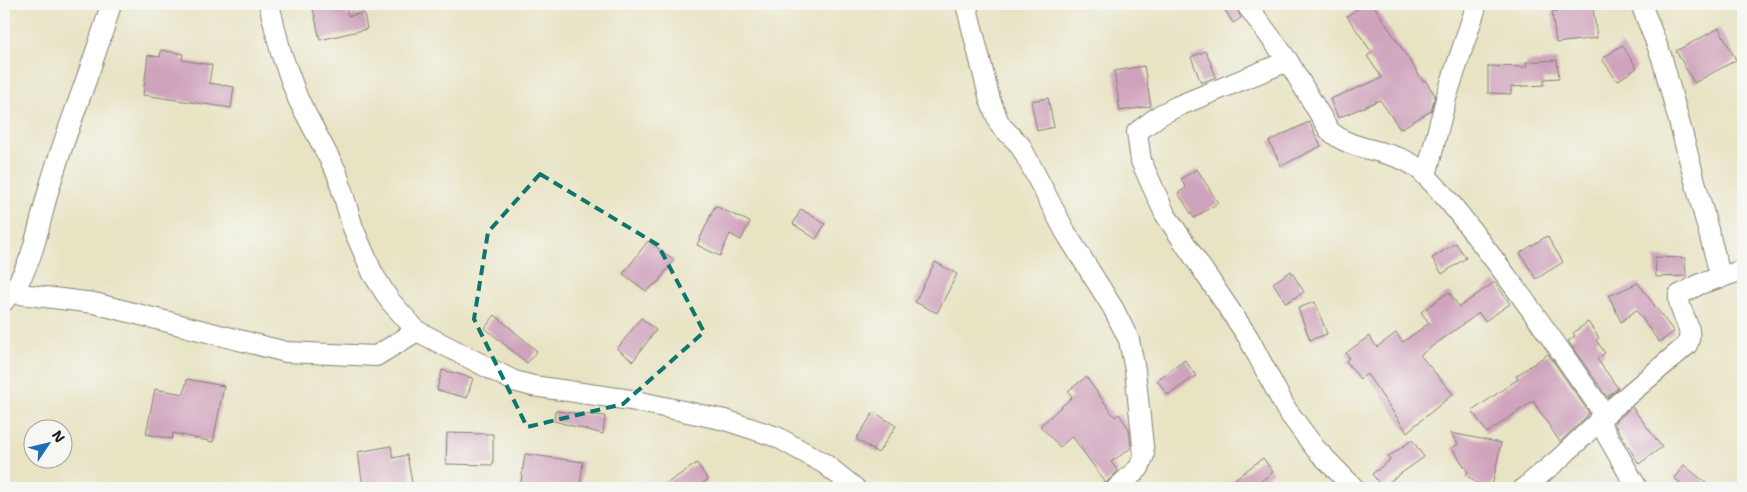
<svg xmlns="http://www.w3.org/2000/svg" width="1747" height="492" viewBox="0 0 1747 492" font-family="'Shantell Sans',sans-serif">
  <rect width="100%" height="100%" fill="#f6f6f2"/>
  <filter id="ink" filterUnits="userSpaceOnUse"><feTurbulence type="fractalNoise" baseFrequency=".02" numOctaves="2"/><feDisplacementMap in="SourceGraphic" scale="10" xChannelSelector="R" yChannelSelector="G"/><feConvolveMatrix kernelMatrix="1 2 1 2 8 2 1 2 1" color-interpolation-filters="sRGB"/></filter>
  <filter id="wash" filterUnits="userSpaceOnUse"><feTurbulence type="fractalNoise" baseFrequency=".0096" numOctaves="4" result="noise"/><feDisplacementMap in="SourceGraphic" scale="20" xChannelSelector="R" yChannelSelector="G"/><feGaussianBlur stdDeviation="1.12" result="paint"/><feColorMatrix in="noise" values="0 0 0 0 0 0 0 0 0 0 0 0 0 0 0 0 0 1.4 0 .05"/><feComposite in="paint" operator="in"/></filter>
  <g filter="url(#wash)">
    <rect width="100%" height="100%" fill="#e8e3c3"/>
    <g id="blocks">
      <g fill="#cfa3bc">
        <path d="M 312,4 L 345,4 L 348,16 L 364,13 L 367,29 L 320,40 Z"/>
        <path d="M 1221,4 L 1234,4 L 1241,18 L 1233,23 Z"/>
        <path d="M 1365,4 L 1373,4 L 1423,81 L 1425,80 L 1435,95 L 1431,111 L 1400,129 L 1380,100 L 1338,118 L 1330,99 L 1382,78 L 1367,56 L 1372,53 L 1347,16 Z"/>
        <path d="M 1563,4 L 1582,4 L 1582,8 L 1593,7 L 1597,38 L 1556,43 L 1552,12 L 1564,10 Z"/>
        <path d="M 1719,28 L 1736,60 L 1694,83 L 1676,51 Z"/>
        <path d="M 1622,45 L 1637,68 L 1617,81 L 1602,59 Z"/>
        <path d="M 161,50 L 183,54 L 182,60 L 212,65 L 209,83 L 234,87 L 231,108 L 143,95 L 148,55 L 160,57 Z"/>
        <path d="M 1206,51 L 1216,77 L 1201,83 L 1191,57 Z"/>
        <path d="M 1557,60 L 1559,78 L 1544,79 L 1544,85 L 1511,87 L 1511,94 L 1488,93 L 1488,66 L 1527,67 L 1526,62 Z"/>
        <path d="M 1144,66 L 1151,106 L 1120,111 L 1114,71 Z"/>
        <path d="M 1048,98 L 1054,127 L 1037,131 L 1031,101 Z"/>
        <path d="M 1309,122 L 1321,146 L 1281,166 L 1269,141 Z"/>
        <path d="M 1197,169 L 1218,203 L 1194,218 L 1178,193 L 1186,188 L 1181,179 Z"/>
        <path d="M 715,206 L 750,222 L 741,240 L 730,234 L 720,256 L 697,245 Z"/>
        <path d="M 801,209 L 825,224 L 816,239 L 793,224 Z"/>
        <path d="M 1547,236 L 1563,262 L 1536,279 L 1520,253 Z"/>
        <path d="M 648,241 L 674,260 L 658,282 L 646,291 L 623,274 Z"/>
        <path d="M 1456,243 L 1466,258 L 1442,274 L 1432,258 Z"/>
        <path d="M 1655,257 L 1685,258 L 1686,276 L 1656,277 Z"/>
        <path d="M 935,262 L 957,274 L 937,313 L 915,302 Z"/>
        <path d="M 1291,271 L 1304,292 L 1286,303 L 1273,283 Z"/>
        <path d="M 1495,282 L 1510,304 L 1485,321 L 1479,313 L 1420,355 L 1453,394 L 1407,432 L 1367,374 L 1360,379 L 1346,361 L 1349,358 L 1346,353 L 1369,336 L 1377,347 L 1396,333 L 1403,342 L 1429,323 L 1421,312 L 1449,292 L 1459,307 Z"/>
        <path d="M 1638,283 L 1674,332 L 1659,342 L 1636,310 L 1621,322 L 1609,296 Z"/>
        <path d="M 1315,302 L 1327,334 L 1310,340 L 1298,308 Z"/>
        <path d="M 495,315 L 537,351 L 527,363 L 485,328 Z"/>
        <path d="M 641,318 L 656,330 L 633,361 L 617,349 Z"/>
        <path d="M 1588,322 L 1599,338 L 1596,340 L 1605,353 L 1597,359 L 1618,388 L 1607,397 L 1568,341 L 1575,336 L 1573,333 Z"/>
        <path d="M 1548,354 L 1588,411 L 1588,415 L 1560,442 L 1533,401 L 1487,433 L 1472,411 L 1518,379 L 1516,376 Z"/>
        <path d="M 1185,360 L 1196,376 L 1168,395 L 1157,380 Z"/>
        <path d="M 442,370 L 473,378 L 467,398 L 437,390 Z"/>
        <path d="M 1086,377 L 1115,417 L 1119,414 L 1129,429 L 1131,448 L 1111,462 L 1118,471 L 1106,483 L 1072,436 L 1060,447 L 1040,426 L 1072,397 L 1068,391 Z"/>
        <path d="M 187,379 L 224,386 L 213,442 L 173,433 L 172,439 L 146,434 L 155,389 L 184,394 Z"/>
        <path d="M 1632,407 L 1662,447 L 1639,464 L 1614,423 Z"/>
        <path d="M 555,411 L 605,416 L 603,434 L 554,421 Z"/>
        <path d="M 874,412 L 896,426 L 878,453 L 856,439 Z"/>
        <path d="M 447,433 L 493,434 L 493,465 L 446,464 Z"/>
        <path d="M 1451,433 L 1501,443 L 1493,482 L 1488,488 L 1483,488 L 1466,475 L 1468,472 L 1452,448 L 1458,444 Z"/>
        <path d="M 1412,440 L 1424,457 L 1382,487 L 1372,474 L 1390,460 L 1388,457 Z"/>
        <path d="M 391,446 L 393,458 L 407,455 L 413,488 L 363,488 L 358,452 Z"/>
        <path d="M 525,454 L 583,462 L 580,488 L 520,488 Z"/>
        <path d="M 1263,458 L 1273,472 L 1252,488 L 1223,488 Z"/>
        <path d="M 697,463 L 708,480 L 695,488 L 660,488 Z"/>
        <path d="M 1684,465 L 1712,488 L 1687,488 L 1674,478 Z"/>
      </g>
    </g>
  </g>
  <g filter="url(#ink)">
    <use href="#blocks" fill-opacity="0" stroke="#828070" stroke-width="1"/>
    <g fill="none" stroke-linecap="round" stroke-linejoin="round">
      <g stroke="#828070" stroke-width="22">
        <g id="minor">
          <path d="M 269,4 L 281,53 L 298,99 L 337,173 L 353,228 L 373,274 L 390,301 L 417,331 L 514,381 L 533,386 L 631,400 L 725,420 L 777,437 L 825,464 L 855,488"/>
          <path d="M 966,4 L 990,100 L 1000,125 L 1020,145 L 1066,233 L 1113,308 L 1129,340 L 1135,370 L 1144,455 L 1139,468 L 1117,488"/>
          <path d="M 1246,4 L 1288,61 L 1329,130 C 1353,154 1395,147 1421,171 C 1444,193 1463,219 1482,244 C 1523,296 1560,350 1598,405 L 1601,410 L 1599,421 L 1558,460 L 1524,488"/>
          <path d="M 1641,4 L 1662,58 L 1721,278"/>
          <path d="M 1288,61 L 1178,106 L 1160,115 L 1137,132 L 1141,161 L 1165,214 L 1248,337 L 1286,409 L 1315,448 L 1354,488"/>
          <path d="M 1426,176 L 1447,95 L 1477,4"/>
          <path d="M 12,293 L 94,303 L 286,352 L 376,356 L 417,331"/>
          <path d="M 4,301 C 34,270 38,225 50,185 C 68,124 94,65 111,4"/>
          <path d="M 1601,418 L 1687,345 C 1696,327 1677,313 1679,295 L 1700,284 L 1743,270"/>
          <path d="M 1599,421 L 1637,488"/>
        </g>
      </g>
      <use href="#minor" stroke="#fff" stroke-width="20"/>
    </g>
  </g>
  <path fill="none" stroke="#0f766e" stroke-width="4" stroke-dasharray="10 6" stroke-linejoin="round" d="M 540,174 L 658,245 L 704,332 L 623,404 L 527,427 L 474,319 L 488,232 Z"/>
  <rect width="1747" height="492" fill="none" stroke="#f6f6f2" stroke-width="20"/>
  <g transform="translate(48 444) rotate(55)"><circle r="24" fill="#f6f6f2" stroke="#9f9f9c"/>
  <path d="M0-4L9 19L0 12L-9 19Z" fill="#1f6fb2"/>
  <text y="-8" font-size="14" font-weight="bold" text-anchor="middle" fill="#1c1c1c">N</text>
  </g>
</svg>
